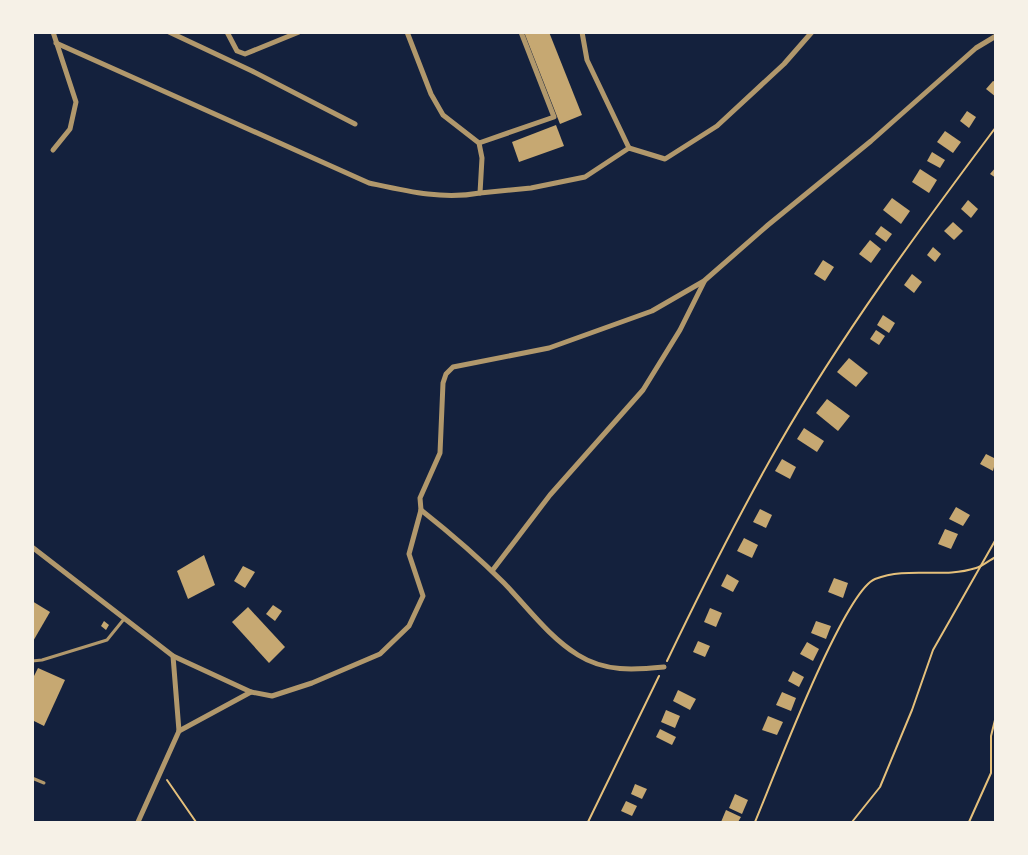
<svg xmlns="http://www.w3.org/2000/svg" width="1028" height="855" viewBox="0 0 1028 855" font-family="Helvetica,sans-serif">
  <rect width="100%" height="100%" fill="#14213d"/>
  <g fill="#c6a872">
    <path d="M 524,32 L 549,32 L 582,115 L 560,124 Z"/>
    <path d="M 993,81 L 996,82 L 996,97 L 986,89 Z"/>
    <path d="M 967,111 L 976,117 L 969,128 L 960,121 Z"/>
    <path d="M 556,125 L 564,146 L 519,162 L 512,142 Z"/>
    <path d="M 945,131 L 961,142 L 953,153 L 937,142 Z"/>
    <path d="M 932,152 L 945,160 L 940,168 L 927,161 Z"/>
    <path d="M 996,167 L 996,178 L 990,174 Z"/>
    <path d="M 920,169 L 937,180 L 929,193 L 912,182 Z"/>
    <path d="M 892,198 L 910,211 L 901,224 L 883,210 Z"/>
    <path d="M 968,200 L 978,209 L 971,218 L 961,209 Z"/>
    <path d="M 953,222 L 963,231 L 954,240 L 944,231 Z"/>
    <path d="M 881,226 L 892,234 L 886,242 L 875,234 Z"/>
    <path d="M 870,240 L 881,249 L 871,263 L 859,254 Z"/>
    <path d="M 933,247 L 941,254 L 935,262 L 927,255 Z"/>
    <path d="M 823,260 L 834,267 L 825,281 L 814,274 Z"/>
    <path d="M 912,274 L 922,282 L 914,293 L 904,285 Z"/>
    <path d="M 883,315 L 895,323 L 889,333 L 877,325 Z"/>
    <path d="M 876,330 L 885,336 L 879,345 L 870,339 Z"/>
    <path d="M 849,358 L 868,373 L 856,387 L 837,372 Z"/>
    <path d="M 827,399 L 850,416 L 838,431 L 816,413 Z"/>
    <path d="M 804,428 L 824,441 L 817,452 L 797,439 Z"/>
    <path d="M 986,454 L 996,459 L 993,471 L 980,464 Z"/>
    <path d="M 782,459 L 796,467 L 790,479 L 775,471 Z"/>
    <path d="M 956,507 L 970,515 L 963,526 L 949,519 Z"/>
    <path d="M 760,509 L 772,515 L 766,528 L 753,522 Z"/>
    <path d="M 945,529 L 958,534 L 951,549 L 938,544 Z"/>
    <path d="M 744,538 L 758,545 L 752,558 L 737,551 Z"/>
    <path d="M 204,555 L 215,585 L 188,599 L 177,571 Z"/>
    <path d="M 243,566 L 255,572 L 245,588 L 234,581 Z"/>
    <path d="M 727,574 L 739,581 L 733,592 L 721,586 Z"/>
    <path d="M 834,578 L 848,583 L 843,598 L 828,592 Z"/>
    <path d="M 32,601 L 50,612 L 32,643 Z"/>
    <path d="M 273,605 L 282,611 L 275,621 L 266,614 Z"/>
    <path d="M 248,607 L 285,647 L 269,663 L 232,622 Z"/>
    <path d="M 710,608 L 722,613 L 716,627 L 704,622 Z"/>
    <path d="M 104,621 L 109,625 L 106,630 L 101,626 Z"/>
    <path d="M 816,621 L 831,626 L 826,639 L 811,633 Z"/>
    <path d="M 698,641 L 710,646 L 705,657 L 693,652 Z"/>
    <path d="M 807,642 L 819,649 L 813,661 L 800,654 Z"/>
    <path d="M 38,668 L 65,680 L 44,726 L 32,720 L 32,680 Z"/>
    <path d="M 793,671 L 804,677 L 799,687 L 788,681 Z"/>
    <path d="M 678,690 L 696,699 L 690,710 L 673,701 Z"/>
    <path d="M 782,692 L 796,698 L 791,711 L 776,705 Z"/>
    <path d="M 666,710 L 680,716 L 675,728 L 661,722 Z"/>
    <path d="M 768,716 L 783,722 L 777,735 L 762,730 Z"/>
    <path d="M 660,729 L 676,737 L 672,745 L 656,737 Z"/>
    <path d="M 635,784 L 647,789 L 642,799 L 631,794 Z"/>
    <path d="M 735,794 L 748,800 L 742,814 L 729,808 Z"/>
    <path d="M 626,801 L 637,806 L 632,816 L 621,811 Z"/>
    <path d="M 726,810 L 741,817 L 738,822 L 721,822 Z"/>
  </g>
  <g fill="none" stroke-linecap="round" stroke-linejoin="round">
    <g stroke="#e5c07b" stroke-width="2">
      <path d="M 667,661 C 702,588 738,516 778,446 C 842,334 919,230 996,127"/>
      <path d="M 167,780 L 196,822"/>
      <path d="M 588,822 L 659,676"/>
      <path d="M 755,822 C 772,782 843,592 875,579 C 909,566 942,579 976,568 C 983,566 989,560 996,557"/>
      <path d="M 852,822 L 880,787 L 912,710 L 933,650 L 996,539"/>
      <path d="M 969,822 L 991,773 L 991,736 L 996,716"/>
    </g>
    <g stroke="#b1986c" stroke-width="3">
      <path d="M 32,661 L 42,660 L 107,640 L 124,619"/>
      <path d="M 32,778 L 44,783"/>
    </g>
    <g stroke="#b1986c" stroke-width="5">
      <path d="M 169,32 L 252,71 L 355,124"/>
      <path d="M 227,32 L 237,51 L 245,54 L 299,32"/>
      <path d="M 582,32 L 587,60 L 629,148"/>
      <path d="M 56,43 L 369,183 C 406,191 442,200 480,193 L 482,158 L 479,143 L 443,115 L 431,94 L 407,32"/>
      <path d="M 479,143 L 554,117 L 521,32"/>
      <path d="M 53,150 L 70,129 L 76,102 L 53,32"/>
      <path d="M 480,193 L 531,188 L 585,177 L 629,148 L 665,159 L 717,126 L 784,64 L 812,32"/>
      <path d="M 421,510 C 450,533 478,557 504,583 C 528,608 549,637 578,655 C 605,672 634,670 664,667"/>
      <path d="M 32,547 L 173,656 L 179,731 L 138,822"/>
      <path d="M 492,571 L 550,495 L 643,390 L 680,330 L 704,282"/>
      <path d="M 173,656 L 251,692 L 272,696 L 312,683 L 380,654 L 409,626 L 423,596 L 409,554 L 421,510 L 420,498 L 440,453 L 443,383 L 446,374 L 453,367 L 549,348 L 652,311 L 704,281 L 768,225 L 871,141 L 976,48 L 996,36"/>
      <path d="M 179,731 L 251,692"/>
    </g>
  </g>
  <rect width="1028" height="855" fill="none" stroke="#f6f1e7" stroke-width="68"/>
</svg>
